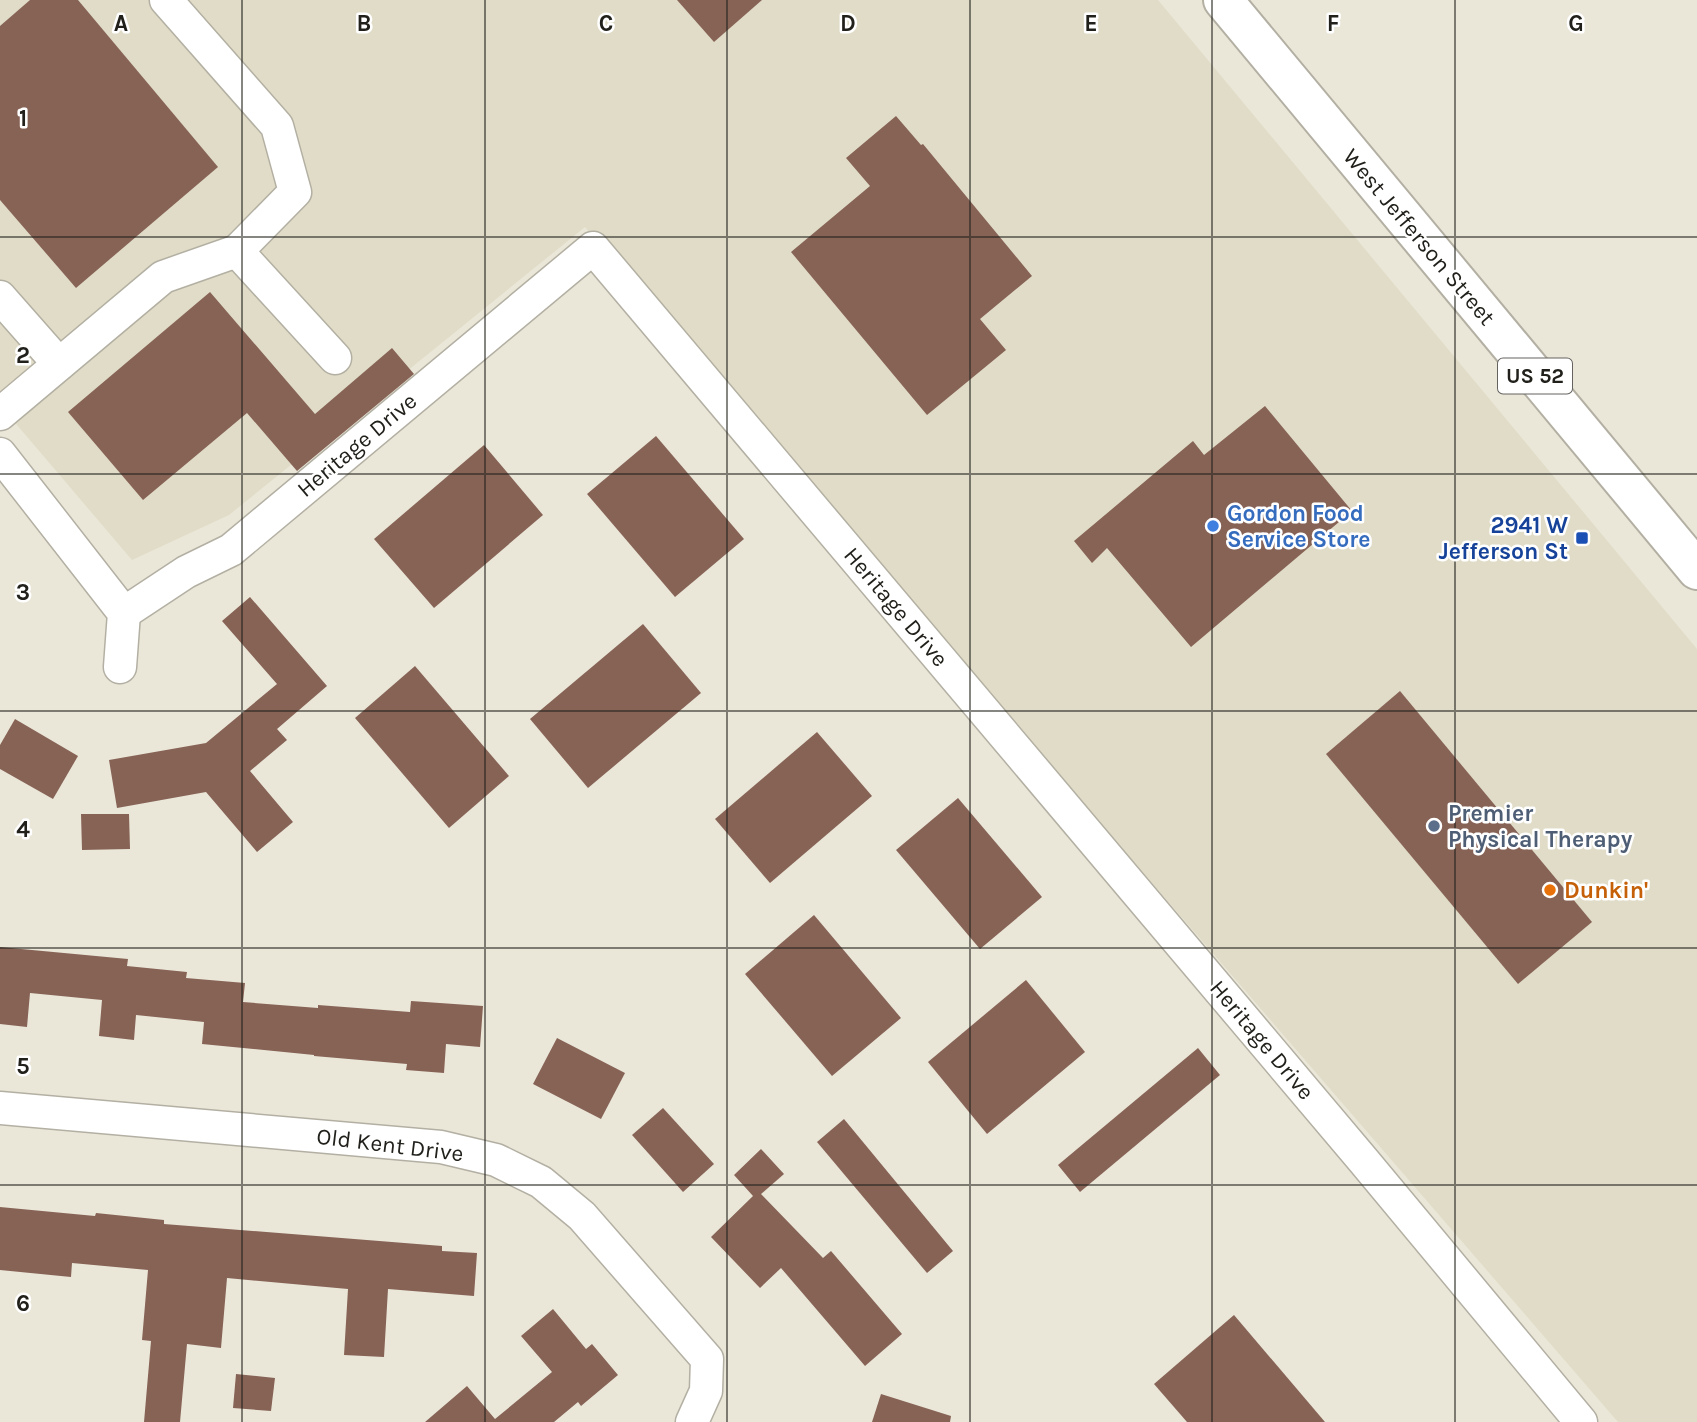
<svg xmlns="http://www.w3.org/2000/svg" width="1697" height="1422" viewBox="0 0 1697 1422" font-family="Karla,sans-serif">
  <rect width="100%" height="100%" fill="#eae7d9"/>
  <path fill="#e0dcc7" d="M 0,0 L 1158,0 L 1697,649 L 1697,1422 L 1618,1422 L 585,227 L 229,515 L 132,560 L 0,405 Z"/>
  <g fill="#876356">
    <path d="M 30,0 L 78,0 L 218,167 L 76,288 L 0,200 L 0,26 Z"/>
    <path d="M 677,0 L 762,0 L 714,42 Z"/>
    <path d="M 896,116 L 921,145 L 923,144 L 1032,276 L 980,319 L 1006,350 L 927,415 L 791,252 L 870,186 L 846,158 Z"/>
    <path d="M 210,292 L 315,414 L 392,348 L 414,374 L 297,471 L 247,413 L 143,500 L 68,412 Z"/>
    <path d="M 1265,406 L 1352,511 L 1191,647 L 1107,548 L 1092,563 L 1074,541 L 1193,441 L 1204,455 Z"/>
    <path d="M 656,436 L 744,539 L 675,597 L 587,494 Z"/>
    <path d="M 484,445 L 543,515 L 434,608 L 374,539 Z"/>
    <path d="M 250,597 L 327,686 L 277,729 L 287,740 L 250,771 L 293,822 L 257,852 L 206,792 L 117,808 L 109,760 L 206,743 L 277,684 L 222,621 Z"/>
    <path d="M 643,624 L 701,693 L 588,788 L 530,719 Z"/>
    <path d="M 415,666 L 509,776 L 449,828 L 355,718 Z"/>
    <path d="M 1400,691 L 1592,922 L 1518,984 L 1326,754 Z"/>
    <path d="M 15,719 L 78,756 L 53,799 L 0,769 L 0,745 Z"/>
    <path d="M 817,732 L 872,796 L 770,883 L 715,819 Z"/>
    <path d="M 958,798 L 1042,897 L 980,949 L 896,850 Z"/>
    <path d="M 81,814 L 129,814 L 130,849 L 82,850 Z"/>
    <path d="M 814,915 L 901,1018 L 832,1076 L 745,974 Z"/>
    <path d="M 0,947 L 128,959 L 127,966 L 187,972 L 186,978 L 245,983 L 243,1002 L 318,1008 L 318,1005 L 410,1012 L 411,1001 L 483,1006 L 480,1047 L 446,1044 L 444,1073 L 406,1070 L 407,1064 L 314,1056 L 314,1055 L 202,1044 L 204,1022 L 136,1015 L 134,1040 L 99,1036 L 102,1000 L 30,993 L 27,1027 L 0,1024 Z"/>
    <path d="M 1026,980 L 1085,1052 L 987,1134 L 928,1062 Z"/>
    <path d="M 557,1038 L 625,1073 L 601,1119 L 533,1084 Z"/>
    <path d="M 1198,1048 L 1220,1075 L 1080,1192 L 1058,1165 Z"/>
    <path d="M 663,1108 L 714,1164 L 683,1192 L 632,1135 Z"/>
    <path d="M 844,1119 L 953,1251 L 927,1273 L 817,1142 Z"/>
    <path d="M 761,1149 L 784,1174 L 761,1194 L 823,1258 L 831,1251 L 902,1334 L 865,1366 L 781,1268 L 760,1288 L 711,1237 L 753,1196 L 734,1175 Z"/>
    <path d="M 0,1207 L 95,1216 L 96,1213 L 164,1220 L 164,1224 L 442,1246 L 442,1251 L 477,1253 L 474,1296 L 388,1289 L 384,1357 L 344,1355 L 348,1289 L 227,1278 L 221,1348 L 187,1344 L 180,1422 L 144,1422 L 151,1341 L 142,1340 L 148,1270 L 72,1263 L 71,1277 L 0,1270 Z"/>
    <path d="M 553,1309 L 586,1349 L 592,1344 L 618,1375 L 581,1406 L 578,1402 L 554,1422 L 425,1422 L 467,1386 L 495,1419 L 552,1372 L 521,1336 Z"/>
    <path d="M 1234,1315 L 1325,1422 L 1187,1422 L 1154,1384 Z"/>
    <path d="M 236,1374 L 275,1378 L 271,1411 L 233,1408 Z"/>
    <path d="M 881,1394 L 951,1416 L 950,1422 L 872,1422 Z"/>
  </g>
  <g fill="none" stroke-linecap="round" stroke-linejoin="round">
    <g stroke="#b3b0a3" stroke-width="35">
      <g id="street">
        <path d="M 166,0 L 277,126 L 295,192 L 237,251"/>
        <path d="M 0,297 L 59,364"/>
        <path d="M 0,414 L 163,277 L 237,251 L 335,358"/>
        <path d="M 0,454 L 124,613 L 120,667"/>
        <path d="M 124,613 L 186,572 L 231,550 L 593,248 L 1363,1160 L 1581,1422"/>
        <path d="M 0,1108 L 441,1147 L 496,1160 L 541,1182 L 582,1216 L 707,1359 L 706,1391 L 692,1422"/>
      </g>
    </g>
    <g stroke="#b3b0a3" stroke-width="42">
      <path id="primary" d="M 1223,0 L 1697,570"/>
    </g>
    <use href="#street" stroke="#fff" stroke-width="32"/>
    <use href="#primary" stroke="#fff" stroke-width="38"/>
  </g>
  <path fill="none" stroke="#21201b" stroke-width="2" stroke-opacity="0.55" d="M 242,0 L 242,1422M 485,0 L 485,1422M 727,0 L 727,1422M 970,0 L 970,1422M 1212,0 L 1212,1422M 1455,0 L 1455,1422M 0,237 L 1697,237M 0,474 L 1697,474M 0,711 L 1697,711M 0,948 L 1697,948M 0,1185 L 1697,1185"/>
  <circle fill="#3f7fe0" stroke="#fff" stroke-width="2.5" cx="1213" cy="526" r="7"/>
  <rect fill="#1a4fb4" stroke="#fff" stroke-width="2.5" x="1575" y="531" width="14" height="14" rx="3.5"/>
  <circle fill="#5c6f8a" stroke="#fff" stroke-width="2.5" cx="1434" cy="826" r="7"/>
  <circle fill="#e8710a" stroke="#fff" stroke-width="2.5" cx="1550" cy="890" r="7"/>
  <g text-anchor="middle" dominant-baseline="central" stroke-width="5" stroke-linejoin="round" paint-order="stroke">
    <rect fill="#fff" stroke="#64635f" stroke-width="2" x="1498" y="358.5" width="74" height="35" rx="5"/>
    <g font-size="21" font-weight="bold" fill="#21201b">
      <text x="1535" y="376">US 52</text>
    </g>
    <g font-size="23" fill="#21201b" stroke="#fff">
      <text transform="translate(1419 237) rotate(50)">West Jefferson Street</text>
      <text transform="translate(357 445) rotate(-40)">Heritage Drive</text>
      <text transform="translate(896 607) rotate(50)">Heritage Drive</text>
      <text transform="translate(1262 1040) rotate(50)">Heritage Drive</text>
      <text transform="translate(390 1145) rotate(7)">Old Kent Drive</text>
    </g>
    <g font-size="23" font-weight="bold" fill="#366cbe" stroke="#fff" text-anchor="start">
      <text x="1227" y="513">Gordon Food<tspan x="1227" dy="26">Service Store</tspan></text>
    </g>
    <g font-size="23" font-weight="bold" fill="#164399" stroke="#fff" text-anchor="end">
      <text x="1568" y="525">2941 W<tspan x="1568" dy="26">Jefferson St</tspan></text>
    </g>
    <g font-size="23" font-weight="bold" fill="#4e5e75" stroke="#fff" text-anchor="start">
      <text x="1448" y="813">Premier<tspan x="1448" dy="26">Physical Therapy</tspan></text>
    </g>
    <g font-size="23" font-weight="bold" fill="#c56008" stroke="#fff" text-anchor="start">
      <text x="1564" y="890">Dunkin'</text>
    </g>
  </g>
  <g font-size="23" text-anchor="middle" font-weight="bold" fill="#21201b" stroke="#fff" stroke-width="5" stroke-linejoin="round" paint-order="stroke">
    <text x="121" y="31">A</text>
    <text x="364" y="31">B</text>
    <text x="606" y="31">C</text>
    <text x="848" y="31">D</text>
    <text x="1091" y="31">E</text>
    <text x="1333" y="31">F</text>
    <text x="1576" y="31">G</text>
    <text x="23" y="126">1</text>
    <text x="23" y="363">2</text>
    <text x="23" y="600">3</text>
    <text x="23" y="837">4</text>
    <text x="23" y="1074">5</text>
    <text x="23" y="1311">6</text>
  </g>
</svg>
